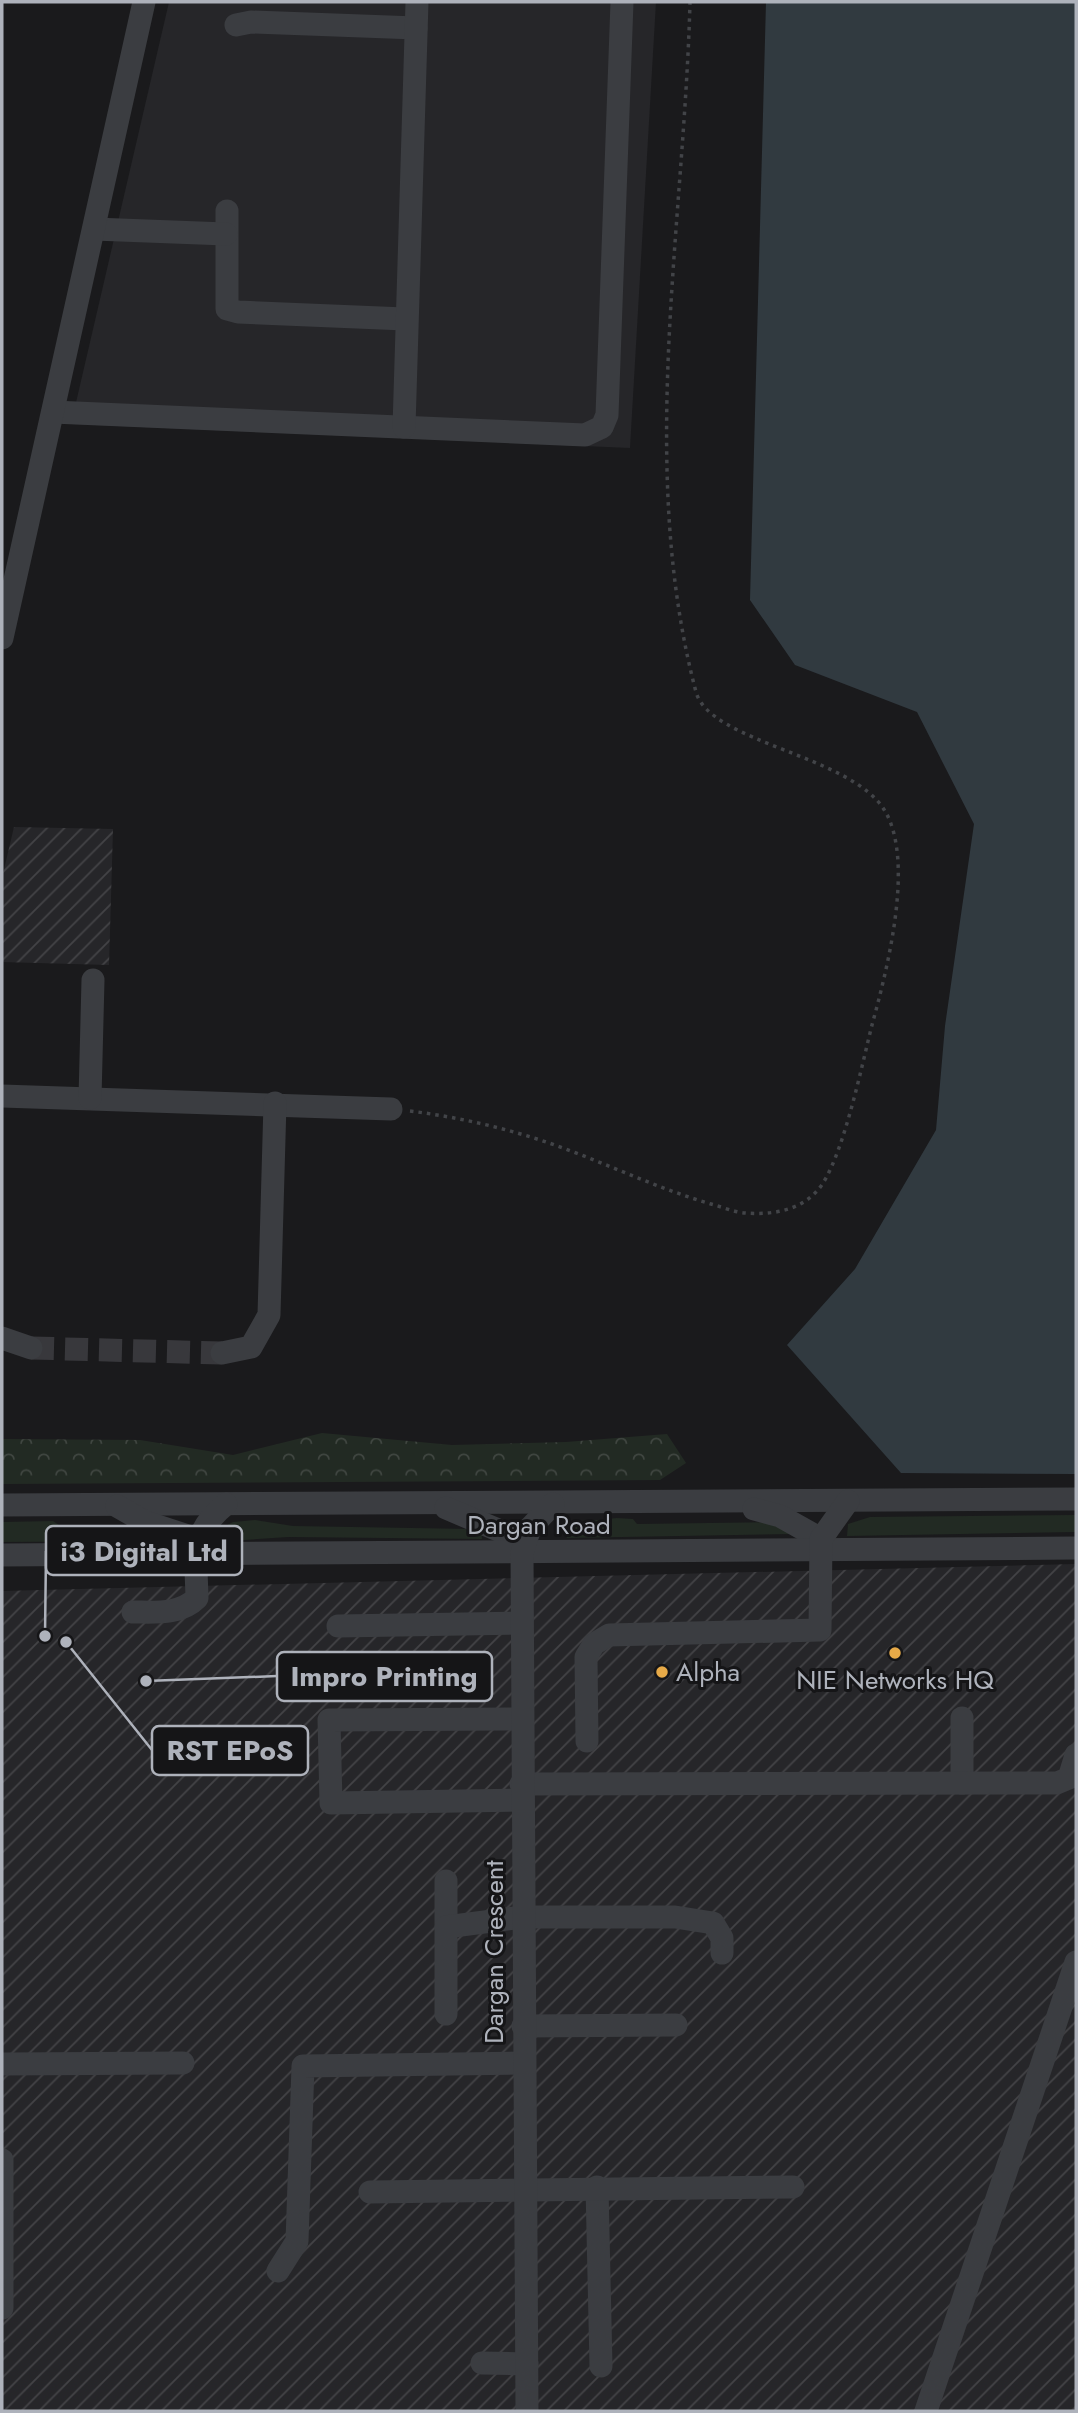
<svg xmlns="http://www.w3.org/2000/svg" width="1078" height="2413" viewBox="0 0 1078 2413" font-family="Jost,sans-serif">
  <defs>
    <pattern id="industrial-furrows" width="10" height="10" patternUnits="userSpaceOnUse" patternTransform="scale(1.75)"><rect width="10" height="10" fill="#262629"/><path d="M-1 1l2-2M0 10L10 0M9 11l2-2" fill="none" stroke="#434346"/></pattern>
    <pattern id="forest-crowns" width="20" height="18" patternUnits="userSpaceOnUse" patternTransform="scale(1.75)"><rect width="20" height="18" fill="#222a23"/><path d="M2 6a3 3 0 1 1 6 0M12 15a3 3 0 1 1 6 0" fill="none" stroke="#404641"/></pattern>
  </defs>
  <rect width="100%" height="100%" fill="#1a1a1c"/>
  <path fill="#262629" d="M 169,2 L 656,2 L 630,448 L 71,424 Z"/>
  <g fill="url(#industrial-furrows)">
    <path d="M 14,827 L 113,829 L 109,965 L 2,962 L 2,878 Z"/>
    <path d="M 1076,1564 L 1076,2411 L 2,2411 L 2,1591 Z"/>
  </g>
  <g fill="#222a23">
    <path d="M 1076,1515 L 1076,1532 L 847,1536 L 848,1524 L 870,1517 Z"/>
    <path d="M 617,1518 L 633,1519 L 637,1524 L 785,1522 L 792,1534 L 567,1538 L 564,1531 L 577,1522 Z"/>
    <path d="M 255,1520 L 293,1526 L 472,1529 L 481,1530 L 482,1539 L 288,1537 L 213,1542 L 212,1533 L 233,1522 Z"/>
    <path d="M 53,1521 L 62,1527 L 154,1531 L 172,1541 L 2,1542 L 2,1522 Z"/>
  </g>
  <path fill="url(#forest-crowns)" d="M 322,1433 L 452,1445 L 566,1442 L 667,1434 L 686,1463 L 660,1480 L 2,1484 L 2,1439 L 140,1440 L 233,1455 Z"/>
  <path fill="#313a40" d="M 766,2 L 1076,2 L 1076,1474 L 901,1473 L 787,1345 L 855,1269 L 936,1130 L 945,1026 L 974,824 L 917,712 L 795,665 L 750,600 Z"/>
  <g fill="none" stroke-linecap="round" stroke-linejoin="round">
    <path stroke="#38383c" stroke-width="23" stroke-dasharray="23 11" stroke-linecap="butt" d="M 31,1348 L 222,1353"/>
    <path stroke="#424448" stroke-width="3.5" stroke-dasharray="3.5 5" stroke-linecap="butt" d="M 410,1111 C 465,1118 519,1131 571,1151 C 618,1169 663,1190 711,1204 C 722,1207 734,1212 745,1213 C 771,1215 799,1211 817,1191 C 842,1164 862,1064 872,1025 C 887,970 915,862 885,811 C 852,755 710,743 696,692 C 637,469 684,229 690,2"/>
    <g stroke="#3b3d41" stroke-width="23">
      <path d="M 236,25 L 251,22 L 416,28"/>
      <path d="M 227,211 L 227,309 L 238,312 L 405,319"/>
      <path d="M 94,229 L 226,234"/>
      <path d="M 53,412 L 585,435 L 602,427 L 607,415 L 622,2"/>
      <path d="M 404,427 L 417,2"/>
      <path d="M 2,638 L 144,2"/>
      <path d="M 2,1096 L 391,1109"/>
      <path d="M 90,1098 L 93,980"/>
      <path d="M 2,1338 L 31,1348"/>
      <path d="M 222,1353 L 251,1347 L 269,1315 L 275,1103"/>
      <path d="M 2,1505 L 1076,1499"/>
      <path d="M 117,1506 L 145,1522 L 197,1539"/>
      <path d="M 446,1508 L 524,1541"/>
      <path d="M 754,1509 L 780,1516 L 821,1539"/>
      <path d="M 2,1555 L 1076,1548"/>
      <path d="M 133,1612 C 155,1612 180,1615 197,1598 C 196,1556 190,1533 226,1504"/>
      <path d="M 338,1626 L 521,1623"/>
      <path d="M 962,1718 L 962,1783"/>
      <path d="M 587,1741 L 586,1657 L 594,1644 L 609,1635 L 820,1630 L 821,1539 L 848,1501"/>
      <path d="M 521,1784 L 1057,1783 L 1069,1778 L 1076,1755"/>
      <path d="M 521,1800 L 331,1803 L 329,1720 L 521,1719"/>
      <path d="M 446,1881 L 446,1927"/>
      <path d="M 446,2014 L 446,1927 L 522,1917 L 675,1917 L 713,1923 L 722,1938 L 722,1953"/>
      <path d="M 523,2026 L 676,2025"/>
      <path d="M 2,2064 L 183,2063"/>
      <path d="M 2,2160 L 2,2308"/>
      <path d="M 597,2187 L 601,2366"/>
      <path d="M 370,2192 L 793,2187"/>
      <path d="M 278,2271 L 297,2241 L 303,2066 L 523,2063"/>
      <path d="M 482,2363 L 527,2364"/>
      <path d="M 527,2411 L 522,1553 L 530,1528 L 553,1504"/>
      <path d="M 926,2411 L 1076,1962"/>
    </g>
  </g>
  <g fill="#e7aa48" stroke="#151517" stroke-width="2.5">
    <circle cx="895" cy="1653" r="7"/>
    <circle cx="662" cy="1672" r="7"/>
  </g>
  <g text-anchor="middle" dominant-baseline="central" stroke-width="6" stroke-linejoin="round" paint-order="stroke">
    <g font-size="26" fill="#aeb2bb" stroke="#151517">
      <text x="539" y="1525">Dargan Road</text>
      <text transform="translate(494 1952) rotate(-90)">Dargan Crescent</text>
    </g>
    <g font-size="26" fill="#aeb2bb" stroke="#151517" text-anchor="start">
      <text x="676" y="1672">Alpha</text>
      <text x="895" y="1680" text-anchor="middle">NIE Networks HQ</text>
    </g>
  </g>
  <path fill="none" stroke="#aeb2bb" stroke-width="2.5" d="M45 1636L46 1551M146 1681L277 1676M66 1642L152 1750"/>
  <g fill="#aeb2bb" stroke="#151517" stroke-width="2.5">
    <circle cx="45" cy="1636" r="7"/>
    <circle cx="146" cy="1681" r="7"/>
    <circle cx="66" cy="1642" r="7"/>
  </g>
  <g fill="#151517" stroke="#aeb2bb" stroke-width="2.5">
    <rect x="46" y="1526" width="196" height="49" rx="7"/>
    <rect x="277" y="1652" width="215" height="49" rx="7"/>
    <rect x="152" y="1726" width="156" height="49" rx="7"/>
  </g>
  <g font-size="28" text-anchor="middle" font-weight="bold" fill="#aeb2bb">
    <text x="144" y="1561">i3 Digital Ltd</text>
    <text x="384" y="1686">Impro Printing</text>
    <text x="230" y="1760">RST EPoS</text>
  </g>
  <rect width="1078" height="2413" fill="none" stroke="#aeb2bb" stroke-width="7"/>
</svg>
